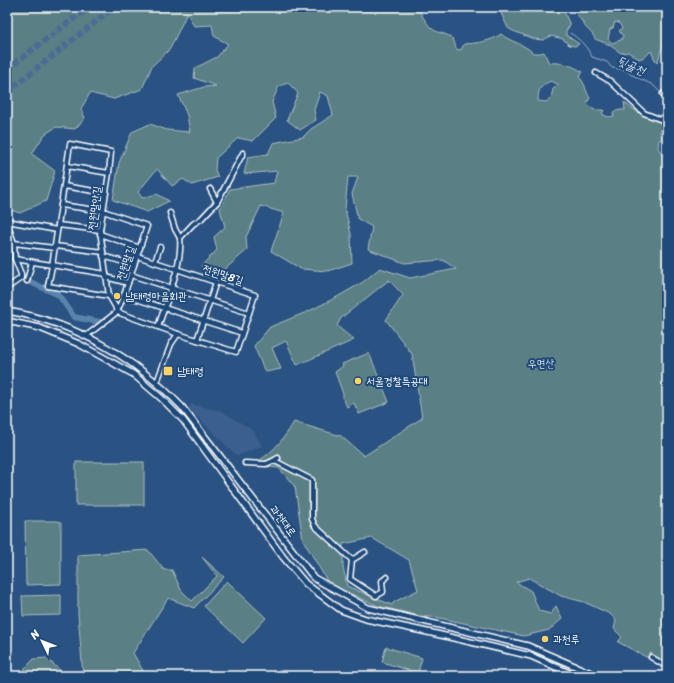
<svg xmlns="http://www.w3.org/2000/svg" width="674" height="683" viewBox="0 0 674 683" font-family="Sriracha,'Poor Story',sans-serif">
  <rect width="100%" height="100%" fill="#2a5282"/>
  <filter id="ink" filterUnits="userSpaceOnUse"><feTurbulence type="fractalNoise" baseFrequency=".025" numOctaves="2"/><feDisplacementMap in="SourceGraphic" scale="8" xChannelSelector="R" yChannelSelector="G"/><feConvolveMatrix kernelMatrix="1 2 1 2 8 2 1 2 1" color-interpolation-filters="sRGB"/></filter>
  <g filter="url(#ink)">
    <path fill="#3b5f8e" d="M 191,404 L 221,411 L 253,430 L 262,446 L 237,456 L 189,409 Z"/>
    <g fill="#5a7f84" stroke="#acbfc2" fill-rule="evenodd">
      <path d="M 7,7 L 422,7 L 419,10 C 422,16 426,22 430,27 C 440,37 454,30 456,49 L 461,50 L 464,44 C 477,43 490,42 501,34 C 510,42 525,44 533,53 L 540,53 L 544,52 L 549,63 C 563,62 571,65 583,72 L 579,77 C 587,85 584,89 590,98 L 587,103 L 594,110 L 604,110 L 602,114 L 608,117 L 614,116 L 613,112 L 620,110 L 625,110 L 624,102 C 638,114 649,119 667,123 L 667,130 L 660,131 L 662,139 L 659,140 L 658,148 L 667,161 L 667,232 L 666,234 L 667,237 L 667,662 L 663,660 L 658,663 L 652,658 L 646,657 L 618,642 L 622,637 L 614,629 L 616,620 L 610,614 L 584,602 L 561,596 L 529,578 L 516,582 L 531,591 L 539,611 L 551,614 L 556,606 L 562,619 L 549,630 L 524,636 L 435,617 L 425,617 L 378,606 L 329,584 L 303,540 L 295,487 L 279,468 L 261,466 L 258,461 C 274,452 285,437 294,422 L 341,436 L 364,456 L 422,418 L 412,354 L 386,320 L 403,295 L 389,280 L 341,318 L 337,326 L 354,340 L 297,365 L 286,341 L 272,348 L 281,369 L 265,372 L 254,346 L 270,327 L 309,311 L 337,297 L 363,282 L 380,268 L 410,278 L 456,269 L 443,260 L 404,263 L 368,249 L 372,227 L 358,219 L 352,194 L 358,177 L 348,177 L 345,209 L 351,234 L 352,263 L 328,271 L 301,269 L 271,251 L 284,213 L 261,206 L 246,237 L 247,250 L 223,271 L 201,266 L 217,250 L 214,237 L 225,227 L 220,209 L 230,189 L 274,183 L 277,171 L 244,174 L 248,157 L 268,154 L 273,143 L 303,137 L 311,129 L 333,115 L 328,96 L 320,92 L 314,110 L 316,120 L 300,130 L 287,120 L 298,93 L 288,83 L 279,86 L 272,102 L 276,118 L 253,141 L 238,138 L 216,158 L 215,170 L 218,177 L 192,185 L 183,179 L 172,186 L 157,169 L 138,192 L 142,198 L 157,194 L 169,201 L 147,212 L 113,200 L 119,163 L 132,132 L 150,124 L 167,130 L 190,132 L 187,115 L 178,95 L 204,87 L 216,86 L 194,78 L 195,68 L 217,57 L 228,44 L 214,36 L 212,25 L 194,26 L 187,13 L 170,49 L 152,66 L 142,89 L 114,99 L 90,93 L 81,109 L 85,118 L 75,129 L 56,127 L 44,135 L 32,154 L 55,171 L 46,201 L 20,213 L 7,209 ZM 551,81 L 559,85 L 553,89 L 551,98 L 546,102 L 538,101 C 538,90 540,85 551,81 ZM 372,538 L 409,560 L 418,590 L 394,602 L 392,605 L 347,586 L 343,567 L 343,544 Z"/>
      <path d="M 498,7 L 562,7 L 570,25 L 566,31 L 566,35 L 579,44 L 575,46 L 569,45 L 563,39 L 551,36 L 543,40 L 534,39 L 513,31 L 508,28 Z"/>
      <path d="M 571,7 L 667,7 L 667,43 L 664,44 C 660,49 660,57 657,63 L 654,58 L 651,51 L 646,56 L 639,59 L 628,52 L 621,53 L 608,44 L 595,39 C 592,31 586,30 583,23 C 579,17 576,12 571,7 ZM 615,22 L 619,23 L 622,28 L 619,31 L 623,36 L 621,40 L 612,43 L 608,39 L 610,29 L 613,28 Z"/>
      <path d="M 369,353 L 389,402 L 359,414 L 354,403 L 347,407 L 343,398 L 343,394 L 335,372 L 343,366 L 342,364 Z"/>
      <rect x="76" y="462" width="68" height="43"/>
      <path d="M 25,521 L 57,521 L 61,522 L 61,584 L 26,585 Z"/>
      <path d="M 148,550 L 164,570 L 172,570 L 181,590 L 192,601 L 217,576 L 202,557 L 224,577 L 194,608 L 168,598 L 133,653 L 146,676 L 83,676 L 78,613 L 78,555 Z"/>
      <path d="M 227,581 L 266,618 L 243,643 L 204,606 Z"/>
      <path d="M 61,595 L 61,615 L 23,616 L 22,596 Z"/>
      <path d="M 386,647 L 422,658 L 418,673 L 382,662 Z"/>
      <path d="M 46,658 L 62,672 L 62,676 L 31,676 L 24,669 L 34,659 Z"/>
    </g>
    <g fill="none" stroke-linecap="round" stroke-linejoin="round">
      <path stroke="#9cb5ce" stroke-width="1" d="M 570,33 C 580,39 587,47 592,57 L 607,62 L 612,68 L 626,70 L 630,74 L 653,85 L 662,94"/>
      <path stroke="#5a83ad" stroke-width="6" d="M 28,281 L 57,294 L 61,298 L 74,317 L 100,322"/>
      <g stroke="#4a6c95" stroke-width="6" stroke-dasharray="6 3" stroke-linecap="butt">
        <path d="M 7,69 L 89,7"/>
        <path d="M 7,92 L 114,7"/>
      </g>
      <g stroke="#fff" stroke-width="7">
        <g id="minor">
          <path d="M 596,73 L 610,81 L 644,113 L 667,122"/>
          <path d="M 663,94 L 667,98"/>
          <path d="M 67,166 L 109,173"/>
          <path d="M 64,186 L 106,193"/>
          <path d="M 210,189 L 217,202"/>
          <path d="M 61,205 L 103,211"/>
          <path d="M 170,213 L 175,229 L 180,238"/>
          <path d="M 7,221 L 57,230"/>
          <path d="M 7,223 L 14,243 L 15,259 L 21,274 L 21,278 L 7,288"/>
          <path d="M 58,225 L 100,230"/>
          <path d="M 100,234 L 140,248"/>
          <path d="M 14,243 L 54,248"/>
          <path d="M 55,246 L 103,252"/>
          <path d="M 103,256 L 134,265"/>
          <path d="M 15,259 L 106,274"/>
          <path d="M 155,262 L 160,247"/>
          <path d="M 131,275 L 249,313"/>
          <path d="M 106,277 L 128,283"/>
          <path d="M 27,281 L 32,262"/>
          <path d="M 124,295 L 242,333"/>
          <path d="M 109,296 L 48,286 L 52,266 L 70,144 L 111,152 L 109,173 L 100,230 L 109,296 L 115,306 L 117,312"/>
          <path d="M 117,312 L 178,334 L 236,352 L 255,295 L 137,256"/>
          <path d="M 158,327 C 166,302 183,263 180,238 L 193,224 L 201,219 L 217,202 L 243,153"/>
          <path d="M 86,336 L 117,312 L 124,295 L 147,226 L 103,211"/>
          <path d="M 197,340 L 216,282"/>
          <path d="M 157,382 L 171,344 L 178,334"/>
          <path d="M 273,461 L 278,458"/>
          <path d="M 245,463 L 266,464 L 273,461 L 277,462 L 312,480 L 312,519 L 315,526 L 352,560 L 350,579 L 376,596 L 383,592 L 382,581 L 387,577"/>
          <path d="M 352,560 L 365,552"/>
          <path d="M 651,657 L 667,667"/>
        </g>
      </g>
      <g stroke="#fff" stroke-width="8">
        <g id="major">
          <path d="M 7,311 C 75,322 135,358 182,407 L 314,578 L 368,608 L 528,646 L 598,676"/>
          <path d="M 7,321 L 40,328 L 79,344 L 133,374 L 161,398 L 183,420 L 283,557 L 306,584 L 341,610 L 366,619 L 432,633 L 531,656 L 576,676"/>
        </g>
      </g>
      <use href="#minor" stroke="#1f4a7a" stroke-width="4"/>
      <use href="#major" stroke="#1f4a7a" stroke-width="5"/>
    </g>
  </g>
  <g fill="#ffd166" stroke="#1f4a7a" stroke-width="1.5">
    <circle cx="117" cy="296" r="4"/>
    <rect x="163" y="366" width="10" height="10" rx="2"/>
    <circle cx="358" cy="381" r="4"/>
    <circle cx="545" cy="639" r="4"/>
  </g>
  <g text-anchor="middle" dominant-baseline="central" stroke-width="4" stroke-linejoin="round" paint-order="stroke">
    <g font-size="11" fill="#fff" stroke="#1f4a7a">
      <text transform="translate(95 208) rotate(-83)">전원말안길</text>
      <text transform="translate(126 263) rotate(-71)">전원말길</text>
      <text transform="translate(223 275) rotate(18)">전원말8길</text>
      <text transform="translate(283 521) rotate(53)">과천대로</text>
    </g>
    <g font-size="11" fill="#fff" stroke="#1f4a7a" text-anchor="start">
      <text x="125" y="296">남태령마을회관</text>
      <text x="177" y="371">남태령</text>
      <text x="366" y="381">서울경찰특공대</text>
      <text x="553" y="639">과천루</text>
    </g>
    <g font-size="11" fill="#d6dfe0" stroke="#1f4a7a">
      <text x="541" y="363">우면산</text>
    </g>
    <g font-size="12" font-style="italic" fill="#d6e0ea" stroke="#1f4a7a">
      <text transform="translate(631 66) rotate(23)">뒷골천</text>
    </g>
  </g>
  <rect width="674" height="683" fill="none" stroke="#1f4a7a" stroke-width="24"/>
  <rect x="12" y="12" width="650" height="659" fill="none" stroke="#fff" stroke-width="1.5" filter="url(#ink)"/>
  <g transform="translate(42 641) rotate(313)" stroke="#1f4a7a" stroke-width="3" paint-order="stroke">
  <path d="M0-3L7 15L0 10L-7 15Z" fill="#ffffff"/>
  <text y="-6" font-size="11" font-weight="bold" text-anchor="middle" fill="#ffffff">N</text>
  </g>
</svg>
